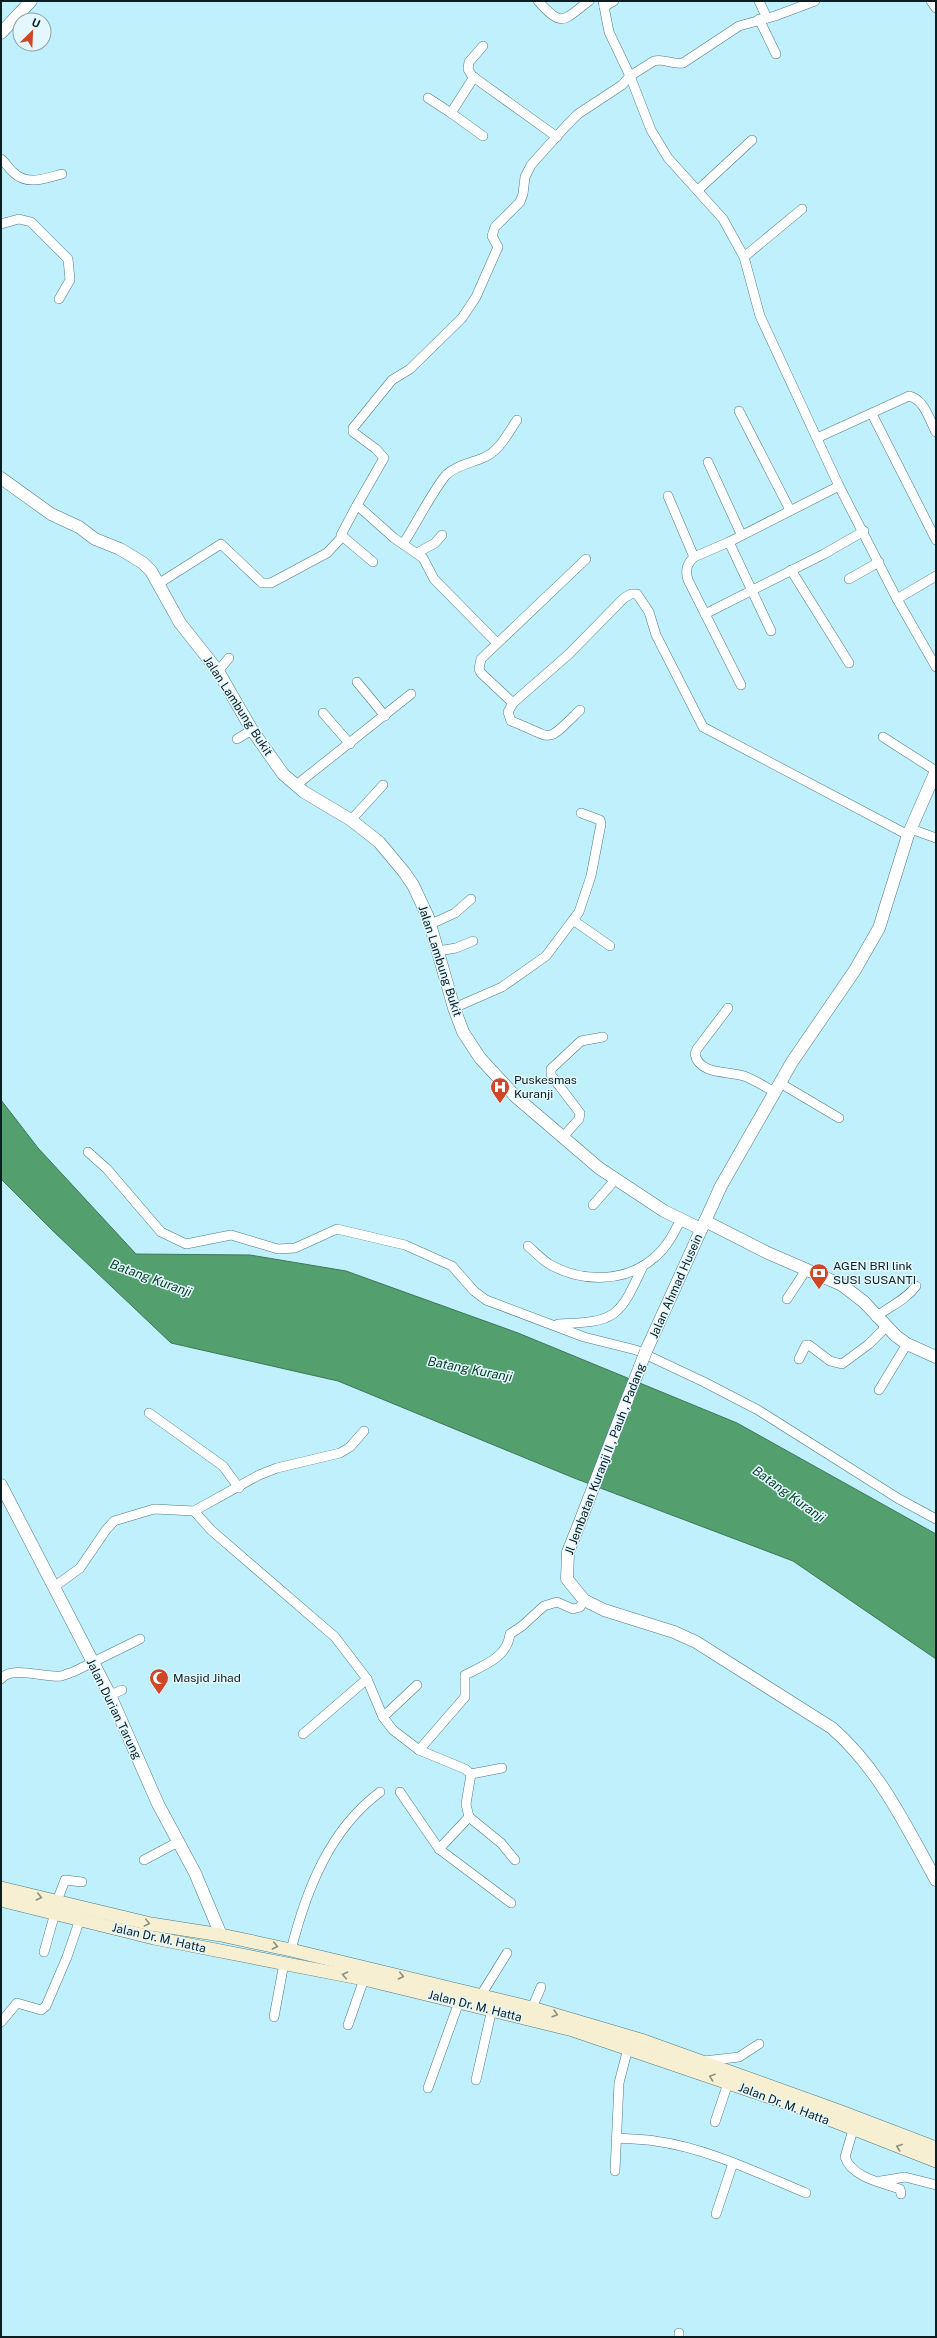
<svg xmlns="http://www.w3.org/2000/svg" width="937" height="2338" viewBox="0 0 937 2338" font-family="'Public Sans',sans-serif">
  <rect width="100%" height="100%" fill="#bff0fc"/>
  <path fill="#539f6e" stroke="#3d7857" d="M 1,1100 L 38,1148 L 136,1254 L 250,1255 L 346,1271 L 518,1333 L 737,1423 L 936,1534 L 936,1659 L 793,1561 L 574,1478 L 338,1381 L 171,1343 L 53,1231 L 1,1179 Z"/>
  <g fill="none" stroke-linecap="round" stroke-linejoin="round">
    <g stroke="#4d7b85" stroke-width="10">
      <g id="minor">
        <path d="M 538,1 C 563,28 562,21 589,1"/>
        <path d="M 603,1 L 609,32 L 630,76 L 651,130 L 668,158 L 723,219 L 744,257 L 760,316 L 839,486 L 897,599 L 936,667"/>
        <path d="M 759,1 L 767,18"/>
        <path d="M 931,1 L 936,8"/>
        <path d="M 604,7 L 614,1"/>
        <path d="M 759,19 L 776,54"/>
        <path d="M 483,46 L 469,62 L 468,69 L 472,76 L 557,137"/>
        <path d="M 428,98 L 451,113 L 474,77"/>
        <path d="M 451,113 L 483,136"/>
        <path d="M 1,159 C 6,163 9,169 14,173 C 28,186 46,178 62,174"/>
        <path d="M 698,190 L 752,140"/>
        <path d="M 1,224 L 19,219 L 31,222 L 68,259 L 70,280 L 59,299"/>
        <path d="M 744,257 L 802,209"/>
        <path d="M 739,411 L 790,510"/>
        <path d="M 872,414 L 936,540"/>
        <path d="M 817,438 L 909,396 C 924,399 929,419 936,432"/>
        <path d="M 708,462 L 741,534"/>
        <path d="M 668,496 L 694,557"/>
        <path d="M 357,505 L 341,535 L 373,562"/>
        <path d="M 729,542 L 771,631"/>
        <path d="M 403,544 C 416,524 432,492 446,475 C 456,465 472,463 485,457 C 500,450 508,433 517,420"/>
        <path d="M 417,553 L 435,543 L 442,535"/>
        <path d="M 791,570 L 849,663"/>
        <path d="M 849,579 L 879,562"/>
        <path d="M 158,584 L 221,544 L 262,583 L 271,583 L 327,553 L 342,537"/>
        <path d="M 897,599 L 936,576"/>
        <path d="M 705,614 L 824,554 L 864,531"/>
        <path d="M 497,643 L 434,579 L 423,558 L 394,538 L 357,505 L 384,458 L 376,449 L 353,432 L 353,428 L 392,380 L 410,369 L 462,318 L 476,297 L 498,247 L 492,236 L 495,227 L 520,202 L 523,194 L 525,177 L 531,165 L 566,126 L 578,114 L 622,85 L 630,76 L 654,61 C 664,58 672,65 683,63 L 739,26 L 775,16 L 815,1"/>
        <path d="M 218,671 L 229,658"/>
        <path d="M 357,682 L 385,716"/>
        <path d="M 741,685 L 688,580 C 685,570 687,564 694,557 L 729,542 L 839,486"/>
        <path d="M 513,703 L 481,673 L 479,669 L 481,659 L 586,559"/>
        <path d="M 580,710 C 543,746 556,738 511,721 L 508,712 L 513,703 L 569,654 L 624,598 L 631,594 L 637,594 L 649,612 L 656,635 L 703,727 L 908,835"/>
        <path d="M 323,713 L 350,744"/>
        <path d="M 883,737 L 936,771"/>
        <path d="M 237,739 L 252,730"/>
        <path d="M 295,786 L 411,694"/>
        <path d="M 351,820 L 383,785"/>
        <path d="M 911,829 L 936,838"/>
        <path d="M 573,920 L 610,946"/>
        <path d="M 431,924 L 455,913 L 471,899"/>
        <path d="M 438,951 L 456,948 L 473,941"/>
        <path d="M 454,1008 L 502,987 L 546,956 L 579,912 L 591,876 L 601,824 L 600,820 L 581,813"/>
        <path d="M 728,1008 L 697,1049 L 695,1054 C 699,1075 729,1071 744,1076 C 755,1080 765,1087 775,1092"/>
        <path d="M 780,1083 L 839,1118"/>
        <path d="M 562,1138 L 579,1119 L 580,1113 L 551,1075 L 551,1069 L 581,1041 L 603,1037"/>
        <path d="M 88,1152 L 107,1169 L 161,1232 L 186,1244 L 231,1235 L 278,1249 L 295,1248 L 337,1229 L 405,1245 L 443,1262 L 452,1266 L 474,1291 L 486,1300 L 584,1337 L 636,1350 L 704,1382 L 758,1410 L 899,1499 L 936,1519"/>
        <path d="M 593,1205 L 615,1180"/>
        <path d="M 528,1246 C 535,1252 541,1259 549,1264 C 582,1283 626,1283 655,1257 C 667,1247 674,1233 681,1219"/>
        <path d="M 787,1299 L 806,1270"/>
        <path d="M 876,1317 C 890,1306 906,1300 916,1286"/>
        <path d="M 558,1324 C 616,1322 619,1318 643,1266"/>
        <path d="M 799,1359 L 806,1345 L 809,1345 L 830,1361 L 842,1364 L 869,1344 L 886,1327"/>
        <path d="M 879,1390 L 907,1344"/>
        <path d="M 149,1413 L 223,1466 L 239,1488"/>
        <path d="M 194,1511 L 211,1530 L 335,1637 L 367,1679 L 383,1717 L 393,1730 L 419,1750 L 465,1769 L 471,1774 L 466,1804 L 469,1817 L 439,1849"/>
        <path d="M 54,1587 L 80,1568 L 106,1530 L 114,1521 L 154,1509 L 194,1511 L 259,1475 L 277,1468 L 340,1453 L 350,1447 L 364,1431"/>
        <path d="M 1,1679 C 11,1665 45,1678 61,1676 C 65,1675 69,1673 73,1672 L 140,1639"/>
        <path d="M 110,1695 L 122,1690"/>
        <path d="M 383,1717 L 417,1685"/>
        <path d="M 303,1734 L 367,1679"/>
        <path d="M 419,1750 L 465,1697 L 465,1675 C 484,1665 507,1658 510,1634 L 522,1626 L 544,1606 L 557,1602 L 573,1609 L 580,1607 L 584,1600"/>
        <path d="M 471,1774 L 502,1768"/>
        <path d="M 400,1792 L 439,1849 L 511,1903"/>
        <path d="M 469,1817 L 501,1843 L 515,1860"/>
        <path d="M 144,1860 L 178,1842"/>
        <path d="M 57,1901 L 65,1880 L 82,1882"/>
        <path d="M 291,1950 C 306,1891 329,1830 380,1792"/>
        <path d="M 44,1952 L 55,1913"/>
        <path d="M 481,1995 L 507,1953"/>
        <path d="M 532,2008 L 541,1987"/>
        <path d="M 274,2017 L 284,1963"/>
        <path d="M 1,2022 L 17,2003 L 41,2010 L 46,2006 L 67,1957 L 80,1919"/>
        <path d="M 348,2025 L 364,1979"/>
        <path d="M 704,2061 L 739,2057 L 759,2044"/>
        <path d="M 476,2080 L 492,2009"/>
        <path d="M 428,2088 L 459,2002"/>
        <path d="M 715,2122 L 728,2083"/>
        <path d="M 853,2130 L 845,2157 C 852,2178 883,2183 900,2189 L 901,2194"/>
        <path d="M 616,2138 C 629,2139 642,2139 655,2141 C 707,2148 758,2173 806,2193"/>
        <path d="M 615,2171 L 619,2083 L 628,2048"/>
        <path d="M 881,2181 L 905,2177 L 936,2185"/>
        <path d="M 716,2214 L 733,2163"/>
        <path d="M 679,2333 L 679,2337"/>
      </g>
    </g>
    <g stroke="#4d7b85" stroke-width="13">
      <g id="tertiary">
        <path d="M 1,33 L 31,1"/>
        <path d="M 1,478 L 51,514 L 79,527 L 95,539 L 120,549 L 143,563 L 151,571 L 180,623 L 218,671 L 252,730 L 283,774 L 304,792 L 351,820 L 379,842 L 404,872 L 413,885 L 428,917 L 454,1008 L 463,1032 L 480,1058 L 516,1097 L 599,1168 L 664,1211 L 701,1229"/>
        <path d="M 705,1221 L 768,1253 L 842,1285 L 864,1302 L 896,1336 L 907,1344 L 936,1357"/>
        <path d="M 646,1351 L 721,1186 L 792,1062 L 855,970 L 879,928 L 908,835 L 936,771"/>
        <path d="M 1,1485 L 110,1695 L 158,1804 L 195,1873 L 221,1935"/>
        <path d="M 576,1532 L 568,1552 L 567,1579 L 584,1600 L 604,1610 L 674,1632 L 696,1642 L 832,1728 C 879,1769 906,1826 936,1880"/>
      </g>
    </g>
    <g stroke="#4d7b85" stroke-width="14">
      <g id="secondary">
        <path d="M 1,1888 L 151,1924 L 221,1935 L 291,1950 L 532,2008 L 644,2041 L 839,2111 L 936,2148"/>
        <path d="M 1,1900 L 154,1938 L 364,1979 L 573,2030 L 793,2105 L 936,2161"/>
      </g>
    </g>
    <use href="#minor" stroke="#fff" stroke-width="9"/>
    <use href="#tertiary" stroke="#fff" stroke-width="12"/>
    <use href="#secondary" stroke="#f7efd2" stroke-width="13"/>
    <g stroke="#4d7b85" stroke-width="13" stroke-linecap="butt">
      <path id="tertiary-bridge" d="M 576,1532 L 646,1351"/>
    </g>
    <use href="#tertiary-bridge" stroke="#fff" stroke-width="12"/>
  </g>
  <defs><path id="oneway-chevron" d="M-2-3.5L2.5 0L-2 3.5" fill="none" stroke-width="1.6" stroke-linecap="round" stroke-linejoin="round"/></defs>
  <g stroke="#8d9183">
    <use href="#oneway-chevron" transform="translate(39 1897) rotate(13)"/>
    <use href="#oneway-chevron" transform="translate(147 1923) rotate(13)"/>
    <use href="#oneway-chevron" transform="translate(275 1946) rotate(12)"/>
    <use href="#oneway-chevron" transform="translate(345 1975) rotate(-168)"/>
    <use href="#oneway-chevron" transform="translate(401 1976) rotate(13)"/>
    <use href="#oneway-chevron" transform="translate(555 2014) rotate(16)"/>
    <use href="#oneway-chevron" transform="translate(712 2077) rotate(-161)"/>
    <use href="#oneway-chevron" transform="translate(899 2147) rotate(-160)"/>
  </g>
  <defs>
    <g id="hospital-pin" transform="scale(1)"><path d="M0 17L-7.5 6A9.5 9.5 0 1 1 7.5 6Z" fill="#d04626" stroke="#e4f7fc"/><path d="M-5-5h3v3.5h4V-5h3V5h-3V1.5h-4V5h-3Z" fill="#fff"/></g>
    <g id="bank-pin" transform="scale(1)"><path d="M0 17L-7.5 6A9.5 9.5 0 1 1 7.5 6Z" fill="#d04626" stroke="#e4f7fc"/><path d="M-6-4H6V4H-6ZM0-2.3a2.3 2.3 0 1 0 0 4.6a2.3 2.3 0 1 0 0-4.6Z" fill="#fff"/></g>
    <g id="mosque-pin" transform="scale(1)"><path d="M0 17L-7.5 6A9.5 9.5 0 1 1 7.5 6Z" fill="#d04626" stroke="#e4f7fc"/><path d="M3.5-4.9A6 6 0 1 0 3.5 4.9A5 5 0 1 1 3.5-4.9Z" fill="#fff"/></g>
  </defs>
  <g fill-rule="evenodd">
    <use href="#hospital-pin" x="500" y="1087"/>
    <use href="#bank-pin" x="819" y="1273"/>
    <use href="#mosque-pin" x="159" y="1678"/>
  </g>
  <g text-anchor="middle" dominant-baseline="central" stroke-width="3" stroke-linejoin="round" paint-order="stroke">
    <g font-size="12" fill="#0b1e22" stroke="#e4f7fc">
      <text transform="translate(238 706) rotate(57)">Jalan Lambung Bukit</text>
      <text transform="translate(440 961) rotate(72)">Jalan Lambung Bukit</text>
      <text transform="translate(676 1286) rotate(-66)">Jalan Ahmad Husein</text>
      <text transform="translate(605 1459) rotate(-69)">Jl Jembatan Kuranji II , Pauh , Padang</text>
      <text transform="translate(114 1709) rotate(64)">Jalan Durian Tarung</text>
      <text transform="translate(159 1938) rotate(13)">Jalan Dr. M. Hatta</text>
      <text transform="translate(475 2006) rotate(14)">Jalan Dr. M. Hatta</text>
      <text transform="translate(784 2104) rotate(21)">Jalan Dr. M. Hatta</text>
    </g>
    <g font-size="12" fill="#0b1e22" stroke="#e4f7fc" text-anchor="start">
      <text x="514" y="1080">Puskesmas<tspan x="514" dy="14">Kuranji</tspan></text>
      <text x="833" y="1266">AGEN BRI link<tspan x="833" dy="14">SUSI SUSANTI</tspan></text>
      <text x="173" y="1678">Masjid Jihad</text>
    </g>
    <g font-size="13" font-style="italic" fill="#003e1e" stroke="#e4f7fc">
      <text transform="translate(151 1278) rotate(20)">Batang Kuranji</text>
      <text transform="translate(470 1369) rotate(11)">Batang Kuranji</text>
      <text transform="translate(789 1494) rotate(36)">Batang Kuranji</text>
    </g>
  </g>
  <rect width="937" height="2338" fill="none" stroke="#0b1e22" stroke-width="4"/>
  <g transform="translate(32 32) rotate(24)"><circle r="19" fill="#e4f7fc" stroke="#8da0a5"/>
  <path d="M0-3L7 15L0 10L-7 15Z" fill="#d04626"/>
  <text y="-6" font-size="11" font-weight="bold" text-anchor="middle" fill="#0b1e22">U</text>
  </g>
</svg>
